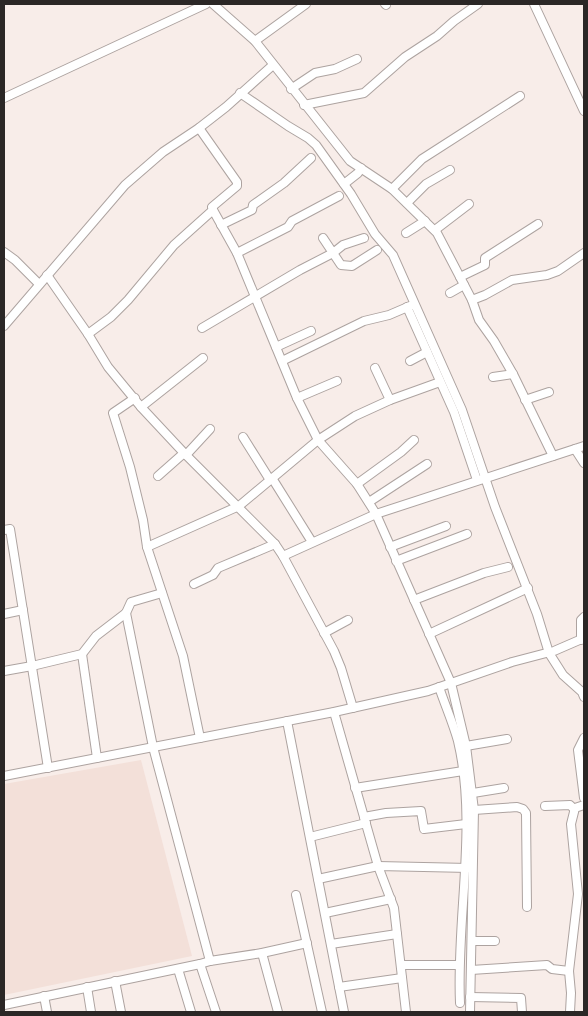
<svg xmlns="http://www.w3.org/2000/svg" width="588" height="1016" viewBox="0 0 588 1016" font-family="Spectral,serif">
  <rect width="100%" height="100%" fill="#f8ede9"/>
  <path fill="#f3e0d9" d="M 141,760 L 192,956 L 4,995 L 4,784 Z"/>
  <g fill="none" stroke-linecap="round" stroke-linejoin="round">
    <g stroke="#ada3a0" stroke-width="10">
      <g id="minor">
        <path d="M 213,4 L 255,41 L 350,161 L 392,189 L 437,233 L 472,300 L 479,320 L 494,341 L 513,374 L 553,456"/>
        <path d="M 385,4 L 386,5"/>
        <path d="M 534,4 L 584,111"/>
        <path d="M 255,41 L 306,4"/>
        <path d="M 291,89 L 315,73 L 335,69 L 357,59"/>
        <path d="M 240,93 L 288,126 L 308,138 L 316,145 L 351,194 L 375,234 L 393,255 L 462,410 L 495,507 L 537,614 L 549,653 L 563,675 L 582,692 L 584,697"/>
        <path d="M 4,98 L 206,4"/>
        <path d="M 304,105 L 364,93 L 405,57 L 437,36 L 454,21 L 478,4"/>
        <path d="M 199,128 L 237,182 L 237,186 L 212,207 L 213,210 L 237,253 L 297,398 L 318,440 L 357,484 L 376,514 L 451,683 L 466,746 L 474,810 L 470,1012"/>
        <path d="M 344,184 L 358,173 L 361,168"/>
        <path d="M 392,189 L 422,159 L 520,96"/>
        <path d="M 407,203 L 426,184 L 450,170"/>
        <path d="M 221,225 L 252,210 L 253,205 L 284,183 L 311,158"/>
        <path d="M 435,230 L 469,204"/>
        <path d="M 406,233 L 425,221"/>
        <path d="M 323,238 L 341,265 L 352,266 L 377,250"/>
        <path d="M 4,252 L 15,260 L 39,284"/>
        <path d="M 237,253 L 288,227 L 292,221 L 339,196"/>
        <path d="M 47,275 L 88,334 L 108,367 L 141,407 L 184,453 L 275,544 L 283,556 L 334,651 L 341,668 L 353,708"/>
        <path d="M 460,277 L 485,265 L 485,258 L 538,224"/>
        <path d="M 450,293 L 464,285"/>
        <path d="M 472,300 L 485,295 L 512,280 L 547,275 L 558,271 L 584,253"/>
        <path d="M 407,307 L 454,412 L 477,480"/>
        <path d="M 4,326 L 125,185 L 163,152 L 199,128 L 226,107 L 273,65"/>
        <path d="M 202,328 L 300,270 L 333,253 L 343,245 L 364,238"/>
        <path d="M 88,334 L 111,317 L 128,300 L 174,245 L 213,210"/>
        <path d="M 276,347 L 311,331"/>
        <path d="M 282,361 L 364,321 L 389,315 L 410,306"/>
        <path d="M 410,361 L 427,352"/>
        <path d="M 375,368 L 390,400"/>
        <path d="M 493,377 L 513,374"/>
        <path d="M 135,398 L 113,413 L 130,467 L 143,520 L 147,547 L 183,656 L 200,738"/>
        <path d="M 297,398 L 337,381"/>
        <path d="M 525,400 L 549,392"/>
        <path d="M 141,407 L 203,358"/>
        <path d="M 243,437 L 270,480"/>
        <path d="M 575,449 L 584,463"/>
        <path d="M 186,455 L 210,429"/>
        <path d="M 158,476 L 184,453"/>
        <path d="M 272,478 L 312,542"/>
        <path d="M 357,484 L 401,452 L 414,440"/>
        <path d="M 369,502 L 427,464"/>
        <path d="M 4,530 L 10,529 L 48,768"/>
        <path d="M 147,547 L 239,506 L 318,440 L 355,416 L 390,400 L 440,382"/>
        <path d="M 390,547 L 446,526"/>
        <path d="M 283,556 L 376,514 L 584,446"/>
        <path d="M 396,561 L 467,534"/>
        <path d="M 194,584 L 213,575 L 218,568 L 275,544"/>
        <path d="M 414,600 L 484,573 L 508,567"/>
        <path d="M 126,613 L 153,747 L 210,961"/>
        <path d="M 4,614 L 23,610"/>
        <path d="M 324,633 L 348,620"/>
        <path d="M 429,634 L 528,588"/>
        <path d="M 581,640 L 581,620 L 584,617"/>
        <path d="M 82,654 L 97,758"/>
        <path d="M 4,671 L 32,666 L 82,654 L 96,636 L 126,613 L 131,602 L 162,593"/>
        <path d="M 439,687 C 445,705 453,723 458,741 C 478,825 456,918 460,1003"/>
        <path d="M 334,712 L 378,866 L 394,908 L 406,1012"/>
        <path d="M 287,721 L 344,1012"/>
        <path d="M 584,738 L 578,750 L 584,798"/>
        <path d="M 466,746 L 507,739"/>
        <path d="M 4,776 L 334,712 L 428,691 L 512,662 L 554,651 L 584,638"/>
        <path d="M 355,788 L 463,771"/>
        <path d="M 473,793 L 504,788"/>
        <path d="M 545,806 L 570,805 L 574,809"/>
        <path d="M 474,810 L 517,807 L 523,809 L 526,813 L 527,907"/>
        <path d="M 364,817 L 386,813 L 421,811 L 424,829 L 466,824"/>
        <path d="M 310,837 L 366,823"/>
        <path d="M 318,879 L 378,866 L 469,868"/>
        <path d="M 296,895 L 322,1012"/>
        <path d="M 325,913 L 391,899"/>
        <path d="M 472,941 L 495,941"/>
        <path d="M 331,944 L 397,934"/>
        <path d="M 262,953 L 278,1012"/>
        <path d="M 200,964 L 216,1012"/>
        <path d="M 401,965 L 459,965"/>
        <path d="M 178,969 L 191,1012"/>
        <path d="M 471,970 L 547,965 L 552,969 L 569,971"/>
        <path d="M 115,981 L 121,1012"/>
        <path d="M 87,987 L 91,1012"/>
        <path d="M 339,987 L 402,978"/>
        <path d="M 44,996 L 47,1012"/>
        <path d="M 470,997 L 521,998 L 522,1012"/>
        <path d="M 4,1005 L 200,964 L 210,961 L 262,953 L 307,943"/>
        <path d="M 570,1012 L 571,993 L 569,971 L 578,894 L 571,824 L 575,808 L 584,805"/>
      </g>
    </g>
    <use href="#minor" stroke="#fff" stroke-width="8"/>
  </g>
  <rect width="588" height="1016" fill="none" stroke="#2b2726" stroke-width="10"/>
</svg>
